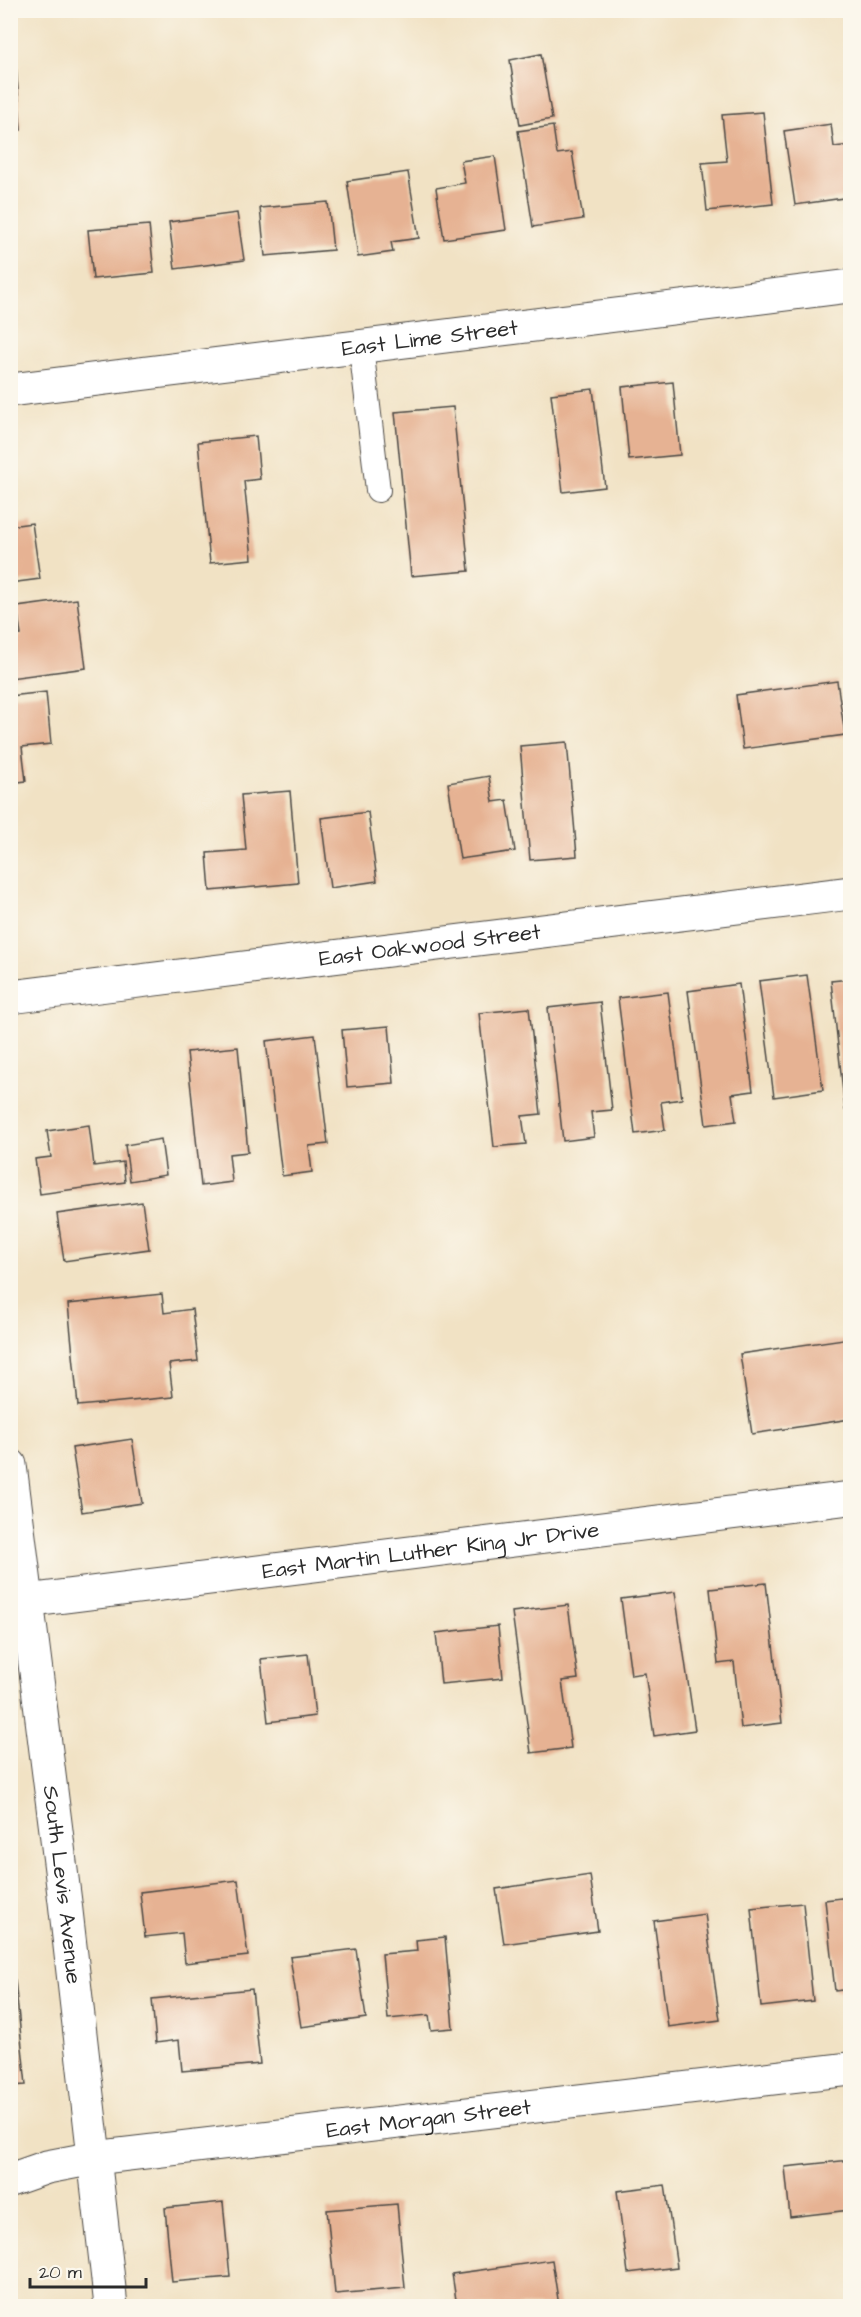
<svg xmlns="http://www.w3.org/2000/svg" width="861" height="2317" viewBox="0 0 861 2317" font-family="'Architects Daughter',sans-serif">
  <rect width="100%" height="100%" fill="#fbf7ec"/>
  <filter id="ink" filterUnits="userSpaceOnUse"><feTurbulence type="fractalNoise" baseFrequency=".0167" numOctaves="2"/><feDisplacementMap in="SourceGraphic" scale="12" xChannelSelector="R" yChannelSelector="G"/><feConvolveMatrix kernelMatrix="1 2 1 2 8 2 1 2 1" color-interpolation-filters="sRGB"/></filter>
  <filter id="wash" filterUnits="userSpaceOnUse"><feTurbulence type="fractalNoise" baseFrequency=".008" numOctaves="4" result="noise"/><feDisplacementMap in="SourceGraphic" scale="24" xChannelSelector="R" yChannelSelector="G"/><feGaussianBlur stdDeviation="1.35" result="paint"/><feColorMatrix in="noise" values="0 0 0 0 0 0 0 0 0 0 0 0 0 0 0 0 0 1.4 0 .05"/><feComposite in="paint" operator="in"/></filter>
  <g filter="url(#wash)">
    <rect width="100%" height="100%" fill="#f1e2c4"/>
    <g id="blocks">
      <g fill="#e6b293">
        <path d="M 541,54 L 552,119 L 520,125 L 510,60 Z"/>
        <path d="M 10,65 L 16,65 L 21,130 L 10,131 Z"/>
        <path d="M 763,112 L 773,204 L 707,211 L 702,163 L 727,161 L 722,115 Z"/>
        <path d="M 831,124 L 834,147 L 850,145 L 850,197 L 795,205 L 784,131 Z"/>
        <path d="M 553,126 L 557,154 L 572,152 L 583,219 L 533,227 L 518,131 Z"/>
        <path d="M 495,156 L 506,230 L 444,239 L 436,188 L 465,183 L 461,161 Z"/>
        <path d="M 408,172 L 419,238 L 391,242 L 393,252 L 358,257 L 347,181 Z"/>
        <path d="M 328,202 L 333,250 L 265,256 L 260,208 Z"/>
        <path d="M 237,213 L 244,260 L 175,269 L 169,222 Z"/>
        <path d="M 149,225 L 154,273 L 93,279 L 88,230 Z"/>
        <path d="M 673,382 L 680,455 L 629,460 L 622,387 Z"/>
        <path d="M 593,389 L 605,487 L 563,492 L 551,394 Z"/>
        <path d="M 453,407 L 469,571 L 411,576 L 395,412 Z"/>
        <path d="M 256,436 L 260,479 L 244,481 L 252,559 L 210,563 L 198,442 Z"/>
        <path d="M 32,523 L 40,579 L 10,583 L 10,526 Z"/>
        <path d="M 77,599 L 86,668 L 10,678 L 10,636 L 21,635 L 17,607 Z"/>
        <path d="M 837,681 L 845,735 L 743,749 L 736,695 Z"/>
        <path d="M 46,692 L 51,744 L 22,747 L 26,781 L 10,783 L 10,696 Z"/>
        <path d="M 567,742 L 577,856 L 530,860 L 520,746 Z"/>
        <path d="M 489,776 L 493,802 L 507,800 L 515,851 L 460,859 L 448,783 Z"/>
        <path d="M 290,791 L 298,883 L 210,891 L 207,853 L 246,850 L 241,795 Z"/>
        <path d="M 368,812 L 377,881 L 330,888 L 321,818 Z"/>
        <path d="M 807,975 L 823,1090 L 774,1097 L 759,981 Z"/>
        <path d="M 850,979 L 850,1109 L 845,1110 L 831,981 Z"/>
        <path d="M 739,984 L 753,1091 L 732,1094 L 736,1121 L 706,1125 L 688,991 Z"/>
        <path d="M 668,992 L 682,1099 L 661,1102 L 665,1130 L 635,1134 L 618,998 Z"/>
        <path d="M 600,1002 L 612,1110 L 591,1112 L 594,1137 L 563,1141 L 548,1008 Z"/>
        <path d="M 529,1008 L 541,1114 L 522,1116 L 526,1144 L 494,1147 L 479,1013 Z"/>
        <path d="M 389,1026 L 394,1083 L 347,1087 L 342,1030 Z"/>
        <path d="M 315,1035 L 328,1144 L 309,1146 L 312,1172 L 282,1176 L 266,1041 Z"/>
        <path d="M 238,1047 L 248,1152 L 229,1154 L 232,1182 L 201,1186 L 187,1052 Z"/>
        <path d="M 89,1125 L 94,1166 L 123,1162 L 125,1182 L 40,1194 L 35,1159 L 51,1157 L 47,1131 Z"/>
        <path d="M 161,1139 L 166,1175 L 130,1181 L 125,1145 Z"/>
        <path d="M 142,1202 L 149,1249 L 64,1261 L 57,1214 Z"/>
        <path d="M 162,1294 L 164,1313 L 192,1309 L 198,1361 L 169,1364 L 173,1397 L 78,1406 L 68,1304 Z"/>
        <path d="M 850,1338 L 850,1419 L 752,1434 L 740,1354 Z"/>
        <path d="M 132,1439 L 142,1503 L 82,1512 L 72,1448 Z"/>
        <path d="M 766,1583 L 782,1723 L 741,1728 L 734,1662 L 718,1664 L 710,1589 Z"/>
        <path d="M 675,1592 L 695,1730 L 654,1736 L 645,1673 L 631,1675 L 621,1599 Z"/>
        <path d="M 568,1605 L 578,1679 L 562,1681 L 571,1748 L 531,1753 L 512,1612 Z"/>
        <path d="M 498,1626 L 503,1678 L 441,1684 L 436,1633 Z"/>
        <path d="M 308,1654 L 315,1716 L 268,1722 L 261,1659 Z"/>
        <path d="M 590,1875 L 598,1931 L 504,1944 L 496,1889 Z"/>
        <path d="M 238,1880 L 248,1956 L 185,1963 L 182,1933 L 145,1937 L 140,1892 Z"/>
        <path d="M 850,1897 L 850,1989 L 835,1991 L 825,1900 Z"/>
        <path d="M 803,1903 L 813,2001 L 761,2007 L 751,1908 Z"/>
        <path d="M 705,1914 L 720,2020 L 668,2027 L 654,1921 Z"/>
        <path d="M 445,1937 L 453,2028 L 431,2030 L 429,2015 L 388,2019 L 382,1954 L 417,1951 L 416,1940 Z"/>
        <path d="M 356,1949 L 366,2018 L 301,2027 L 290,1957 Z"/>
        <path d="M 10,1980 L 15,1980 L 26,2085 L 10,2086 Z"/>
        <path d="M 252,1989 L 260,2064 L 182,2071 L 179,2040 L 156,2043 L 152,1999 Z"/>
        <path d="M 850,2160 L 850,2210 L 790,2217 L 785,2167 Z"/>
        <path d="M 665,2185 L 677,2267 L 628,2273 L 617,2191 Z"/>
        <path d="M 223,2202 L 230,2277 L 172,2282 L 165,2208 Z"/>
        <path d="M 397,2204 L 405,2288 L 335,2294 L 327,2210 Z"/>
        <path d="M 552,2260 L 559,2306 L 457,2306 L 452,2274 Z"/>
      </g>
    </g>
  </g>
  <g filter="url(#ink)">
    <use href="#blocks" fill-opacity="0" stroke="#494642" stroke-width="1.5"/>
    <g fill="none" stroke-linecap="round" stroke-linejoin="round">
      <g stroke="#494642" stroke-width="26">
        <path id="service" d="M 361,347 L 378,490"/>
      </g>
      <g stroke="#494642" stroke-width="35">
        <g id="minor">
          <path id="s1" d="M 10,390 L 850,286"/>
          <path id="s2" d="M 10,997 L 850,893"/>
          <path id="s3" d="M 10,1465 L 65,1902 L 111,2306"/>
          <path id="s4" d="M 10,2180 L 47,2167 L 94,2158 L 850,2069"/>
        </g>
      </g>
      <g stroke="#494642" stroke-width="35">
        <g id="tertiary">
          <path id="s5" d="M 10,1603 L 850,1498"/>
        </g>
      </g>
      <use href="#service" stroke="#fff" stroke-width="24"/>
      <use href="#minor" stroke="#fff" stroke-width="33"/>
      <use href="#tertiary" stroke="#fff" stroke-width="33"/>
    </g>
  </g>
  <g text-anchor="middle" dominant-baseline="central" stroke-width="4.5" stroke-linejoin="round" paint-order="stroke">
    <g font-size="22" fill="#2b2b2b" stroke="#fbf7ec">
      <text stroke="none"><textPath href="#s1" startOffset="423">East Lime Street</textPath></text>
      <text stroke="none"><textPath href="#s2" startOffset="423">East Oakwood Street</textPath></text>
      <text stroke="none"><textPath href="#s5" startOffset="424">East Martin Luther King Jr Drive</textPath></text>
      <text stroke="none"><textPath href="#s3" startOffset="423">South Levis Avenue</textPath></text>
      <text stroke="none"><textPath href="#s4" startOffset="424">East Morgan Street</textPath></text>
    </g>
  </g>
  <rect width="861" height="2317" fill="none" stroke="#fbf7ec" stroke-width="36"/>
  <path d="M30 2278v9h116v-9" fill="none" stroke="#2b2b2b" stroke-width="3"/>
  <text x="39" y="2278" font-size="18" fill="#2b2b2b" stroke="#fbf7ec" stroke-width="4.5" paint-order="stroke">20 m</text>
</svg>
